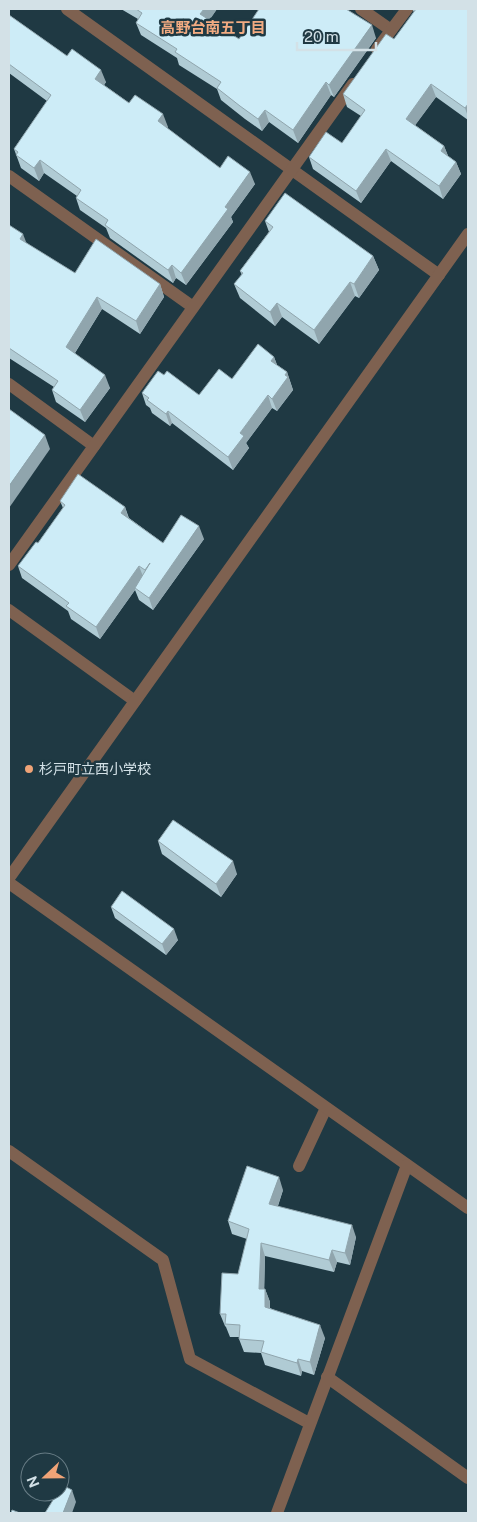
<svg xmlns="http://www.w3.org/2000/svg" width="477" height="1522" viewBox="0 0 477 1522" font-family="'Public Sans','Noto Sans JP',sans-serif">
  <rect width="100%" height="100%" fill="#1f3943"/>
  <g fill="none" stroke-linecap="round" stroke-linejoin="round">
    <path stroke="#7e6150" stroke-width="12" d="M 299,1166 L 326,1108"/>
    <g stroke="#7e6150" stroke-width="12">
      <path d="M 67,9 L 439,275"/>
      <path d="M 361,9 L 391,30"/>
      <path d="M 377,49 L 407,9"/>
      <path d="M 9,176 L 193,307"/>
      <path d="M 9,384 L 94,446"/>
      <path d="M 9,565 L 353,84"/>
      <path d="M 9,883 L 468,1208"/>
      <path d="M 9,1151 L 163,1260 L 190,1359 L 309,1423"/>
      <path d="M 327,1377 L 468,1478"/>
      <path d="M 277,1513 L 407,1165"/>
    </g>
    <g stroke="#7e6150" stroke-width="12">
      <path d="M 9,610 L 135,701"/>
      <path d="M 9,878 L 468,234"/>
    </g>
  </g>
  <g fill="#b0cbd4">
    <path d="M 121,9 L 217,9 L 209,20 L 239,39 L 376,38 L 334,97 L 331,95 L 298,143 L 269,122 L 262,131 L 245,119 L 221,100 L 217,89 L 179,65 L 177,58 L 141,35 L 136,23 L 138,19 Z"/>
    <path d="M 412,9 L 468,9 L 468,120 L 436,97 L 415,125 L 444,146 L 448,156 L 456,162 L 461,174 L 443,199 L 391,161 L 361,203 L 313,169 L 309,157 L 342,143 L 361,116 L 347,107 L 343,94 L 394,39 L 414,12 Z"/>
    <path d="M 9,15 L 67,56 L 106,82 L 104,85 L 129,103 L 168,127 L 167,128 L 220,168 L 255,184 L 231,217 L 233,222 L 186,285 L 176,278 L 173,283 L 110,238 L 106,228 L 80,210 L 76,198 L 77,196 L 44,173 L 39,181 L 21,168 L 14,149 L 47,101 L 9,73 Z"/>
    <path d="M 265,221 L 373,256 L 379,270 L 359,298 L 355,296 L 319,344 L 282,317 L 275,326 L 240,298 L 234,284 L 242,275 L 240,271 L 269,232 Z"/>
    <path d="M 9,225 L 26,243 L 75,273 L 160,284 L 164,297 L 140,334 L 102,309 L 75,353 L 110,388 L 85,422 L 56,402 L 52,390 L 54,387 L 9,358 Z"/>
    <path d="M 274,357 L 277,365 L 287,372 L 293,390 L 277,411 L 272,408 L 246,443 L 249,448 L 233,470 L 172,423 L 170,426 L 152,413 L 150,408 L 146,405 L 142,393 L 164,375 L 199,395 Z"/>
    <path d="M 60,501 L 125,507 L 129,518 L 163,543 L 204,539 L 153,610 L 139,600 L 135,590 L 100,639 L 71,619 L 68,611 L 22,578 L 18,566 L 38,543 L 63,508 Z"/>
    <path d="M 158,841 L 237,874 L 221,897 L 162,854 Z"/>
    <path d="M 111,907 L 178,940 L 166,955 L 115,918 Z"/>
    <path d="M 283,1190 L 278,1206 L 356,1237 L 350,1265 L 337,1262 L 334,1272 L 265,1256 L 264,1289 L 265,1289 L 270,1302 L 270,1308 L 325,1338 L 314,1375 L 302,1371 L 301,1376 L 265,1365 L 261,1353 L 244,1352 L 239,1339 L 239,1337 L 230,1337 L 226,1327 L 225,1326 L 220,1314 L 238,1274 L 247,1239 L 232,1234 L 228,1221 Z"/>
  </g>
  <g fill="#90a5ad">
    <path d="M 204,9 L 217,9 L 205,27 L 200,14 Z"/>
    <path d="M 372,25 L 376,38 L 334,97 L 329,85 Z"/>
    <path d="M 101,70 L 106,82 L 100,91 L 95,79 Z"/>
    <path d="M 326,82 L 331,95 L 298,143 L 293,130 Z"/>
    <path d="M 431,84 L 436,97 L 411,131 L 406,119 Z"/>
    <path d="M 468,104 L 468,117 L 465,108 Z"/>
    <path d="M 265,110 L 269,122 L 262,131 L 258,119 Z"/>
    <path d="M 163,114 L 168,127 L 163,134 L 158,121 Z"/>
    <path d="M 444,146 L 449,158 L 441,151 Z"/>
    <path d="M 386,149 L 391,161 L 361,203 L 356,191 Z"/>
    <path d="M 40,160 L 44,173 L 39,181 L 34,168 Z"/>
    <path d="M 456,162 L 461,174 L 443,199 L 439,186 Z"/>
    <path d="M 250,172 L 255,184 L 231,217 L 233,222 L 186,285 L 181,273 L 225,207 Z"/>
    <path d="M 23,234 L 28,247 L 20,239 Z"/>
    <path d="M 373,256 L 379,270 L 359,298 L 354,284 Z"/>
    <path d="M 172,265 L 176,278 L 173,283 L 168,270 Z"/>
    <path d="M 350,282 L 355,296 L 319,344 L 314,330 Z"/>
    <path d="M 160,284 L 164,297 L 140,334 L 136,321 Z"/>
    <path d="M 97,297 L 102,309 L 71,359 L 66,347 Z"/>
    <path d="M 277,303 L 282,317 L 275,326 L 270,312 Z"/>
    <path d="M 274,357 L 279,370 L 271,361 Z"/>
    <path d="M 287,372 L 293,390 L 277,411 L 272,399 Z"/>
    <path d="M 105,375 L 110,388 L 85,422 L 80,410 Z"/>
    <path d="M 268,395 L 272,408 L 246,443 L 249,448 L 233,470 L 228,457 L 240,433 Z"/>
    <path d="M 168,411 L 172,423 L 170,426 L 166,414 Z"/>
    <path d="M 45,435 L 50,449 L 9,508 L 9,486 Z"/>
    <path d="M 125,507 L 129,520 L 121,513 Z"/>
    <path d="M 199,526 L 204,539 L 153,610 L 149,598 Z"/>
    <path d="M 139,566 L 144,579 L 135,588 L 135,590 L 100,639 L 96,627 Z"/>
    <path d="M 233,861 L 237,874 L 221,897 L 216,884 Z"/>
    <path d="M 174,929 L 178,940 L 166,955 L 162,944 Z"/>
    <path d="M 279,1177 L 283,1190 L 274,1217 L 269,1204 Z"/>
    <path d="M 352,1225 L 356,1237 L 350,1265 L 345,1253 Z"/>
    <path d="M 261,1243 L 265,1256 L 264,1302 L 259,1289 Z"/>
    <path d="M 332,1250 L 337,1262 L 334,1272 L 329,1260 Z"/>
    <path d="M 265,1289 L 270,1302 L 269,1319 L 265,1307 Z"/>
    <path d="M 320,1325 L 325,1338 L 314,1375 L 310,1362 Z"/>
    <path d="M 298,1359 L 302,1371 L 301,1376 L 297,1363 Z"/>
    <path d="M 72,1490 L 76,1502 L 72,1513 L 63,1513 Z"/>
  </g>
  <g fill="#cdecf7" stroke="#90a5ad">
    <path d="M 136,9 L 204,9 L 200,14 L 239,39 L 259,9 L 346,9 L 372,25 L 329,85 L 326,82 L 293,130 L 265,110 L 258,119 L 240,106 L 217,88 L 221,82 L 175,52 L 177,49 L 136,23 L 142,13 Z"/>
    <path d="M 416,9 L 468,9 L 468,104 L 465,108 L 431,84 L 406,119 L 444,146 L 441,151 L 456,162 L 439,186 L 386,149 L 356,191 L 309,157 L 326,132 L 342,143 L 365,110 L 343,94 L 386,34 L 394,39 Z"/>
    <path d="M 9,15 L 67,56 L 72,49 L 101,70 L 95,79 L 129,103 L 135,95 L 163,114 L 158,121 L 220,168 L 228,156 L 250,172 L 225,207 L 228,209 L 181,273 L 172,265 L 168,270 L 105,225 L 108,220 L 76,198 L 81,190 L 40,160 L 34,168 L 16,155 L 18,152 L 14,149 L 51,95 L 9,64 Z"/>
    <path d="M 285,193 L 373,256 L 354,284 L 350,282 L 314,330 L 277,303 L 270,312 L 234,284 L 243,273 L 240,271 L 273,227 L 265,221 Z"/>
    <path d="M 9,225 L 23,234 L 20,239 L 75,273 L 96,239 L 160,284 L 136,321 L 97,297 L 66,347 L 105,375 L 80,410 L 52,390 L 58,381 L 9,348 Z"/>
    <path d="M 258,344 L 274,357 L 271,361 L 287,372 L 285,375 L 288,377 L 272,399 L 268,395 L 240,433 L 244,436 L 228,457 L 168,411 L 166,414 L 147,400 L 149,398 L 142,393 L 158,371 L 164,375 L 167,371 L 199,395 L 219,369 L 232,379 Z"/>
    <path d="M 9,409 L 45,435 L 9,486 Z"/>
    <path d="M 78,474 L 125,507 L 121,513 L 163,543 L 181,515 L 199,526 L 149,598 L 135,588 L 150,563 L 145,570 L 139,566 L 96,627 L 66,606 L 69,603 L 18,566 L 36,542 L 38,543 L 65,505 L 60,501 Z"/>
    <path d="M 173,820 L 233,861 L 216,884 L 158,841 Z"/>
    <path d="M 122,891 L 174,929 L 162,944 L 111,907 Z"/>
    <path d="M 247,1166 L 279,1177 L 269,1204 L 352,1225 L 345,1253 L 332,1250 L 329,1260 L 261,1243 L 259,1289 L 265,1289 L 265,1307 L 320,1325 L 310,1362 L 298,1359 L 297,1363 L 261,1352 L 264,1341 L 239,1339 L 240,1325 L 225,1324 L 226,1314 L 220,1314 L 222,1273 L 238,1274 L 249,1229 L 228,1221 Z"/>
    <path d="M 62,1485 L 72,1490 L 63,1513 L 45,1513 L 58,1492 L 60,1492 L 60,1489 Z"/>
    <path d="M 12,1510 L 20,1513 L 11,1513 Z"/>
  </g>
  <circle fill="#efa377" stroke="#1f3943" stroke-width="2" cx="29" cy="769" r="5"/>
  <g text-anchor="middle" dominant-baseline="central" stroke-width="5" stroke-linejoin="round" paint-order="stroke">
    <g font-size="14" fill="#d3e1e7" stroke="#1f3943" text-anchor="start">
      <text x="39" y="769">杉戸町立西小学校</text>
    </g>
    <g font-size="15" font-weight="bold" fill="#f2ab82" stroke="#1f3943">
      <text x="213" y="27">高野台南五丁目</text>
    </g>
  </g>
  <rect width="477" height="1522" fill="none" stroke="#d3e1e7" stroke-width="20"/>
  <g transform="translate(45 1477) rotate(248)"><circle r="24" fill="#1f3943" stroke="#677c85"/>
  <path d="M0-4L9 19L0 12L-9 19Z" fill="#efa377"/>
  <text y="-8" font-size="14" font-weight="bold" text-anchor="middle" fill="#d3e1e7">N</text>
  </g>
  <path d="M297 42v8h79v-8" fill="none" stroke="#d3e1e7" stroke-width="2.5"/>
  <text x="304" y="42" font-size="15" fill="#d3e1e7" stroke="#1f3943" stroke-width="4" paint-order="stroke">20 m</text>
</svg>
